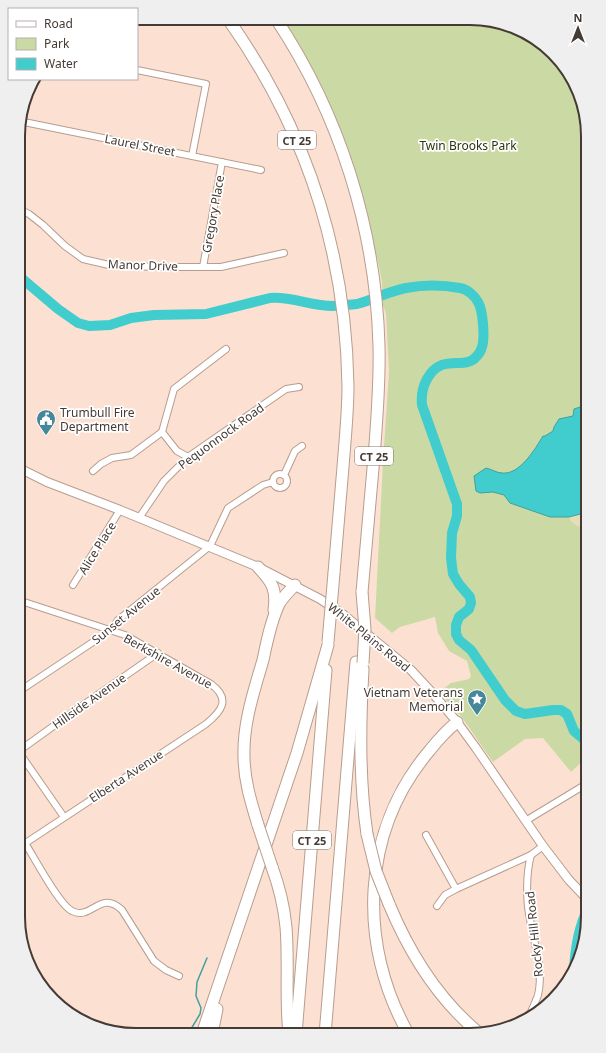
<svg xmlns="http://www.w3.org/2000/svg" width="606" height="1053" viewBox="0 0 606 1053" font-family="'Noto Sans',sans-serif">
  <rect width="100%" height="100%" fill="#fce1d2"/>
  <path fill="#cbdaa4" d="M 282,19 L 493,20 L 548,47 L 582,98 L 588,136 L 588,761 L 584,760 L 571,772 L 543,738 L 525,739 L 493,762 L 461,716 L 439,692 L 451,683 L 469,679 L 471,676 L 467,661 L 449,651 L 438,633 L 435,617 L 400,627 L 392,633 L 375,618 L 383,462 L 389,371 L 386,314 L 383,305 L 382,282 L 377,257 L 330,109 L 302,50 Z"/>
  <path fill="#e7deb9" d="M 588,512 L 588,528 C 580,528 571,524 569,517 Z"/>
  <path fill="#41cccd" stroke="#42a09f" d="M 580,407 L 585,418 L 588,418 L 588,512 L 569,517 L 550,517 L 510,503 L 504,495 L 493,492 L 480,493 L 476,491 L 474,476 L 486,468 C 491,469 497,473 502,473 C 520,475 535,449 543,436 L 545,436 L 553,431 L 554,427 L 559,419 L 573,416 L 574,409 Z"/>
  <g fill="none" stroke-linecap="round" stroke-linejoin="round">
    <path stroke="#42a09f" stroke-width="1.5" d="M 188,1034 L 200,1014 L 201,1008 L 196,996 L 197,982 L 207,958"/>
    <g stroke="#41cccd" stroke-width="10">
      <path d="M 19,276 L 58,309 L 78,323 L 89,326 L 110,325 L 131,318 L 154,315 L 206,314 L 270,298 C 291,296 311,306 333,306 C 340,305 349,305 357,304 C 373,300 389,291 406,288 C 422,285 443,285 460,288 C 467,289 475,296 478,302 C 483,310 485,338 482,347 C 481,351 479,354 476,357 C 464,371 442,352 427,379 C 422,388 421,395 422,405 L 457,504 L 457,516 L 452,533 L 451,558 L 453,574 L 459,584 L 470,597 L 471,603 L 469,609 L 459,617 L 456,625 L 456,634 L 459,640 L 471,650 L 505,700 L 516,711 L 525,714 L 553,710 L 561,710 L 567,714 L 574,731 L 588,743"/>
      <path d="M 574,971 C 575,949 578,928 588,908"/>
    </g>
    <g stroke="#b79d8f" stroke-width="8">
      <g id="street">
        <path d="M 137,70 L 206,84 L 192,156"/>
        <path d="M 19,121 L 261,170"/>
        <path d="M 19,209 L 29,214 L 43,225 L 65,246 L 83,259 L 109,265 L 156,267 L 221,267 L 284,253"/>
        <path d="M 203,267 L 222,162"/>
        <path d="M 162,432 L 174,389 L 226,349"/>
        <path d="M 93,471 L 101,464 L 112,458 L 131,455 L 162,432 L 177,451 L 188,457"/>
        <circle cx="280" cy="481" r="7"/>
        <path d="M 284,475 L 295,451 L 302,446"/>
        <path d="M 139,518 L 164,481 L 188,457 L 286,389 L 299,387"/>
        <path d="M 73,585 L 120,510"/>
        <path d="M 18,692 L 111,630 L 118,620 L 210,546 L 228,508 L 263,485 L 273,482"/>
        <path d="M 64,817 L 23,758 L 21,754 L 23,748 L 73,712 L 158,653"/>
        <path d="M 527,820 L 588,783"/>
        <path d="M 426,835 L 456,889"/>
        <path d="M 25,843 C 34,857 59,905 72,911 C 92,921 100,889 122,910 L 154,961 L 166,970 L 179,976"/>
        <path d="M 18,848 L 206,724 C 222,711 231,699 211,684 L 125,635 L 18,600"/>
        <path d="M 437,906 L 445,895 L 456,889 L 531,855 L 543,846"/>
        <path d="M 531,1012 C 533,1007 536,1001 538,995 C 544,970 534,944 530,919 C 526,901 526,873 531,855"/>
      </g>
    </g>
    <g stroke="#b79d8f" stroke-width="10">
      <path id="secondary" d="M 19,468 L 47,482 L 120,510 L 258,567 L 320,599 L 344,615 L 411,670 L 435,696 L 457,722 L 476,748 L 543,846 L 569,880 L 588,900"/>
    </g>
    <g stroke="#b79d8f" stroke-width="13">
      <g id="highway">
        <path d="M 228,19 C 306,129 346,251 348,386 C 348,413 345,440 343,467 C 340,503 337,538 334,573"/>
        <path d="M 276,19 C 340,115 376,230 379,346 C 380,383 377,420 374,457 C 370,502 366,547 362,592"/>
        <path d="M 258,567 C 272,582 277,589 274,610"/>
        <path d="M 363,669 C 360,724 359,779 367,834"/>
        <path d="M 258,825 C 251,802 244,780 244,756 C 243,723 254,691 263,660 C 267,641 271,621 279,604 C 283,597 289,591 295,585"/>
        <path d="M 272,867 C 279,886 284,906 286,927 C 289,963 285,999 289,1034"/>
        <path d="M 389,904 C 409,952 439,1000 479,1033"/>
        <path d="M 202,1034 L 297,753 L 328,645"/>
        <path d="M 212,1034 L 217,1009"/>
        <path d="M 296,1034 L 326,670"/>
        <path d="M 325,1035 L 356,662"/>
        <path d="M 409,1035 C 357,944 361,831 430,750 C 438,740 447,730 457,722"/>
      </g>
    </g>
    <use href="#street" stroke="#fff" stroke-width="6"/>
    <use href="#secondary" stroke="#fff" stroke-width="8"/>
    <use href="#highway" stroke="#fff" stroke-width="11"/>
    <g stroke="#b79d8f" stroke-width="13" stroke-linecap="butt">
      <g id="highway-bridge">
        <path d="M 362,592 L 365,629 L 363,663"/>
        <path d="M 328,642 L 334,573"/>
        <path d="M 258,825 L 272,867"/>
        <path d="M 367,834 L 376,871 L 389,904"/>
      </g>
    </g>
    <use href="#highway-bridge" stroke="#fff" stroke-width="11"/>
  </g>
  <defs>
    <g id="civic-pin" transform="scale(1)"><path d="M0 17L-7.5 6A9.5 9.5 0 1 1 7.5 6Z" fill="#47879a" stroke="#fff"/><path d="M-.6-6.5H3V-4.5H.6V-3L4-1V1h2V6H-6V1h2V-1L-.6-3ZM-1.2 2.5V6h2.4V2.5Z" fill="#fff"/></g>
    <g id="sight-pin" transform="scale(1)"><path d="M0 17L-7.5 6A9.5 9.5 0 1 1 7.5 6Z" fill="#47879a" stroke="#fff"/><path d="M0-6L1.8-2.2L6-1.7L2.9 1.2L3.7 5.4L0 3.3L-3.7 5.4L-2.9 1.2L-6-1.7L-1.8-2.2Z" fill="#fff"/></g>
  </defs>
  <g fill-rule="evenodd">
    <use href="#civic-pin" x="46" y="419"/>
    <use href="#sight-pin" x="477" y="699"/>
  </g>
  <g text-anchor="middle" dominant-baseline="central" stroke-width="3.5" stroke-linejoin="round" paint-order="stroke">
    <g fill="#fff" stroke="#7d7571" stroke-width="1">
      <rect x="278" y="131" width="38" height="18" rx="3"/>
      <rect x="355" y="447" width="38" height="18" rx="3"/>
      <rect x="293" y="831" width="38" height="18" rx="3"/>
    </g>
    <g font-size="11" font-weight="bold" fill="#453a34">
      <text x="297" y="140">CT 25</text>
      <text x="374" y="456">CT 25</text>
      <text x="312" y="840">CT 25</text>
    </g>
    <g font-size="12" fill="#453a34" stroke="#fff">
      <text transform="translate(140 145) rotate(11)">Laurel Street</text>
      <text transform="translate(213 214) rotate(-80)">Gregory Place</text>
      <text transform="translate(143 265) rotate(2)">Manor Drive</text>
      <text transform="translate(221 436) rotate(-36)">Pequonnock Road</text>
      <text transform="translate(97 548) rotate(-58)">Alice Place</text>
      <text transform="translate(126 615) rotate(-39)">Sunset Avenue</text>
      <text transform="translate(369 637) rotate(39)">White Plains Road</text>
      <text transform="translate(168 661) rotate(29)">Berkshire Avenue</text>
      <text transform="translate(89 701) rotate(-35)">Hillside Avenue</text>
      <text transform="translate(126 776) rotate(-33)">Elberta Avenue</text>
      <text transform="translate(534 934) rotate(-96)">Rocky Hill Road</text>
    </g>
    <g font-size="12" fill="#2c340f" stroke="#fff">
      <text x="468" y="145">Twin Brooks Park</text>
    </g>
    <g font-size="12" fill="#453a34" stroke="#fff" text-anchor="start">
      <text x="60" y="412">Trumbull Fire<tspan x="60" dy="14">Department</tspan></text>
      <text x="463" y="692" text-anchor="end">Vietnam Veterans<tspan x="463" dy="14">Memorial</tspan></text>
    </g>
  </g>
  <path d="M0 0H606V1053H0ZM136 25H470A111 111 0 0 1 581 136V917A111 111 0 0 1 470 1028H136A111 111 0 0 1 25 917V136A111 111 0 0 1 136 25Z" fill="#f0efef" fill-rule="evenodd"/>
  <path fill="none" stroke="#453a34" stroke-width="2" d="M136 25H470A111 111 0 0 1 581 136V917A111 111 0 0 1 470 1028H136A111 111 0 0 1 25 917V136A111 111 0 0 1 136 25Z"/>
  <rect x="8" y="8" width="130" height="72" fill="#ffffff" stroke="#b5b0ae"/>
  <rect x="16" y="21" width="20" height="6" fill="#ffffff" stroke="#b5b0ae"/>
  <text x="44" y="28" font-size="12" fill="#453a34">Road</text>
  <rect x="16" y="38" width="20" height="12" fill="#cbdaa4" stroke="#b5b0ae"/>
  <text x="44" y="48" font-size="12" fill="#453a34">Park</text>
  <rect x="16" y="58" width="20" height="12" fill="#41cccd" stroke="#b5b0ae"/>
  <text x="44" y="68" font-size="12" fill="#453a34">Water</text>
  <g transform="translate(578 28)" stroke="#ffffff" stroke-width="3" paint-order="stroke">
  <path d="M0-3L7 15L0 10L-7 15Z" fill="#453a34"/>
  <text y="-6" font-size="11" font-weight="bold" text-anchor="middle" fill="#453a34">N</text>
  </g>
</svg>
